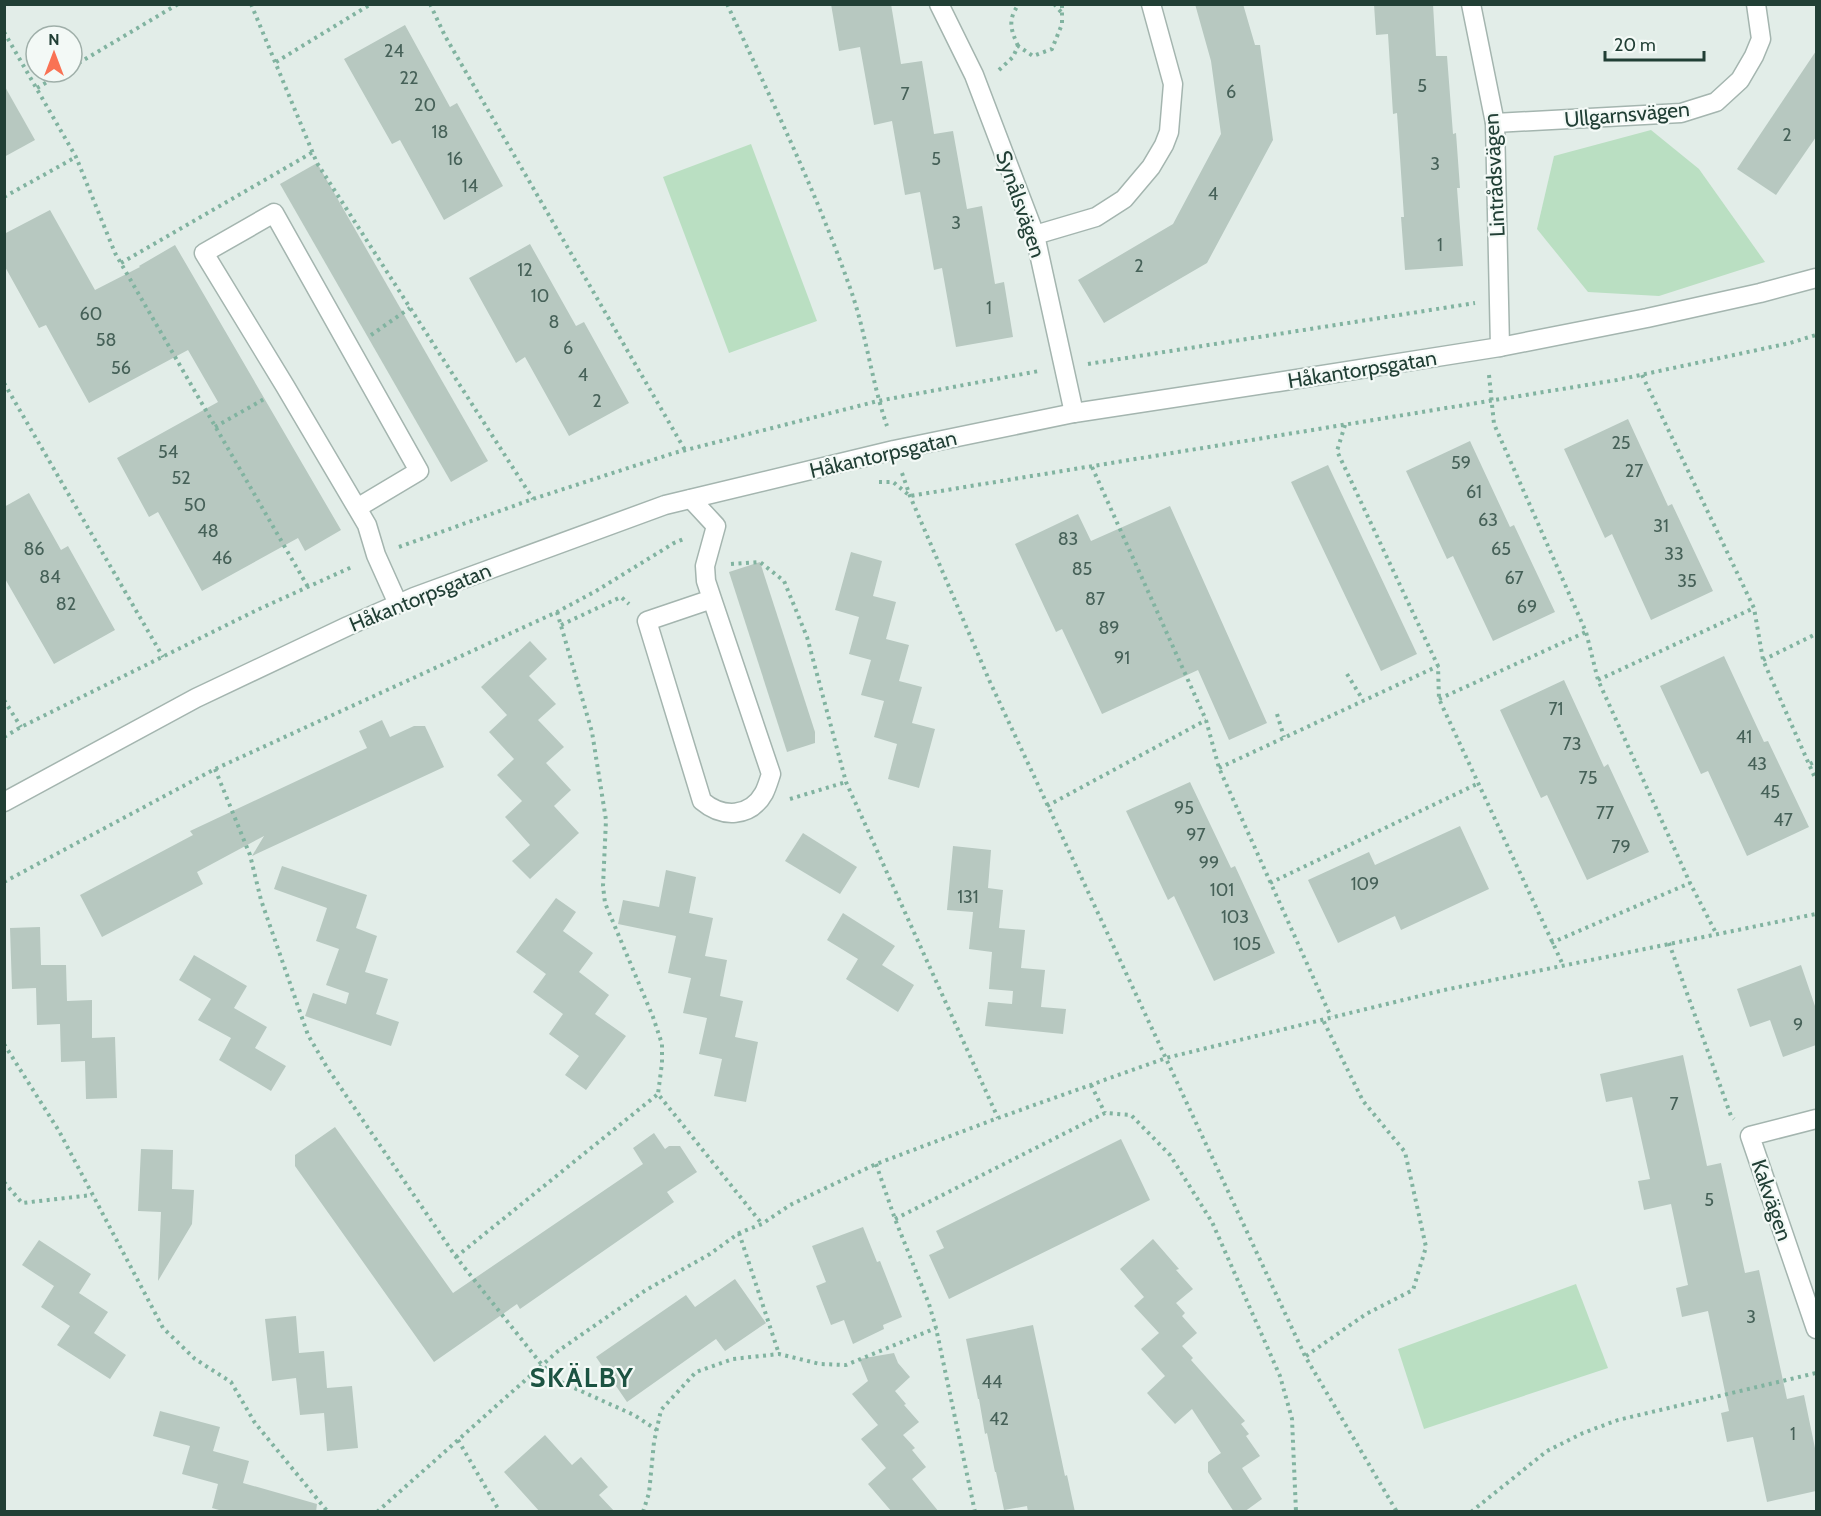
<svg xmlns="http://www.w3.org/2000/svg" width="1821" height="1516" viewBox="0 0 1821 1516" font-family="Cabin,sans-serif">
  <rect width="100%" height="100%" fill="#e2ede8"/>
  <g fill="#badfc2">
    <path d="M 1651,130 L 1699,169 L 1765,262 L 1659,296 L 1588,292 L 1537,229 L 1554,156 Z"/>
    <path d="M 751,144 L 817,321 L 729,353 L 663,177 Z"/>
    <path d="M 1576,1284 L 1608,1368 L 1424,1429 L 1398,1349 Z"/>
  </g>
  <g fill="#b7c8c0">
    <path d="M 831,4 L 891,4 L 901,64 L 922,61 L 934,134 L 953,131 L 967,209 L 982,206 L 995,284 L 1004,282 L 1013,337 L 956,347 L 942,268 L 934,270 L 920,192 L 905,195 L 892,121 L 874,125 L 860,47 L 839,51 Z"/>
    <path d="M 1195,4 L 1243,4 L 1255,45 L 1260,45 L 1273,140 L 1207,263 L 1104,323 L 1078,280 L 1173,224 L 1221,134 L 1211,61 Z"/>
    <path d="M 1374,4 L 1433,4 L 1436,56 L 1447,56 L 1453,134 L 1456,133 L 1460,188 L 1457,188 L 1463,266 L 1405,270 L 1401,217 L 1404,217 L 1397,113 L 1393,114 L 1388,34 L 1376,35 Z"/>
    <path d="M 405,25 L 450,107 L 457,103 L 503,186 L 444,220 L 400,140 L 392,144 L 344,59 Z"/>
    <path d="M 1816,51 L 1816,137 L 1776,195 L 1737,169 Z"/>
    <path d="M 4,85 L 35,140 L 4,157 Z"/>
    <path d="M 317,163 L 488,461 L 451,482 L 280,184 Z"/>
    <path d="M 50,210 L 95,290 L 140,267 L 139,266 L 175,245 L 341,530 L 305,551 L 298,538 L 202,591 L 158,512 L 149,517 L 117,458 L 218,402 L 188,350 L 89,403 L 46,325 L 39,328 L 4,265 L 4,234 Z"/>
    <path d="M 530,244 L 576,326 L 584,322 L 629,403 L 569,436 L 525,357 L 516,363 L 469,278 Z"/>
    <path d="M 1628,419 L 1668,506 L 1672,504 L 1713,591 L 1651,620 L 1612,534 L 1605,538 L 1564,449 Z"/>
    <path d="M 1470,441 L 1510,527 L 1514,525 L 1555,612 L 1493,641 L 1453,556 L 1447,559 L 1406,471 Z"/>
    <path d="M 1328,465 L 1417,654 L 1381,671 L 1291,482 Z"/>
    <path d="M 29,493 L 61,550 L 68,546 L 115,630 L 54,664 L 4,577 L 4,507 Z"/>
    <path d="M 1170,506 L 1267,723 L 1229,740 L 1198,670 L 1102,714 L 1062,629 L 1056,632 L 1015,544 L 1078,514 L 1091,541 Z"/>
    <path d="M 851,552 L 882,561 L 873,596 L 896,602 L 886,639 L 909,645 L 899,681 L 922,687 L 912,723 L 935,729 L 919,788 L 888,779 L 897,744 L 874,737 L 884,701 L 861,695 L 871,660 L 849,654 L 859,617 L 835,610 Z"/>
    <path d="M 760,562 L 815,732 L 815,743 L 787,752 L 729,572 Z"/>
    <path d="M 530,641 L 547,659 L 529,676 L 556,704 L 538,720 L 564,747 L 546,763 L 571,790 L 554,806 L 579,833 L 530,879 L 512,861 L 530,845 L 505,817 L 522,801 L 497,775 L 514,759 L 489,732 L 507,715 L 481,687 Z"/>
    <path d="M 1724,656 L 1764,742 L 1768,741 L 1809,827 L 1747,856 L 1708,771 L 1701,774 L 1660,686 Z"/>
    <path d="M 1564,680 L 1604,767 L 1608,764 L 1649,852 L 1587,880 L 1547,795 L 1541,798 L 1500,710 Z"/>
    <path d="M 382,720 L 390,737 L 414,726 L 425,726 L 444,767 L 252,856 L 264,836 L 197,872 L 203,884 L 102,937 L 80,895 L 193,835 L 190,831 L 367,748 L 359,731 Z"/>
    <path d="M 1190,782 L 1231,868 L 1235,866 L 1275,953 L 1214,981 L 1174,896 L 1168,900 L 1126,811 Z"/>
    <path d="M 1460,826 L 1489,889 L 1401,930 L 1395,916 L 1338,943 L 1308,880 L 1369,852 L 1375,865 Z"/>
    <path d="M 803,833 L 857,867 L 840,894 L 785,861 Z"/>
    <path d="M 953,846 L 991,850 L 988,888 L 1003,890 L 999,928 L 1025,930 L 1021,968 L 1045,970 L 1041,1007 L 1066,1009 L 1063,1034 L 985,1026 L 988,1002 L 1012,1004 L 1013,991 L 989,989 L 992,952 L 969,949 L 973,912 L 947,910 Z"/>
    <path d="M 282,866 L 367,895 L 356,928 L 377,936 L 365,972 L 388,979 L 376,1014 L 399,1022 L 391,1046 L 305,1016 L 313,993 L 346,1004 L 349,993 L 326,985 L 339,949 L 316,941 L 327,908 L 274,889 Z"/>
    <path d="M 666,870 L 696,877 L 689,913 L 713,918 L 705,956 L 727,960 L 720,996 L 743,1001 L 735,1037 L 758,1042 L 746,1102 L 714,1096 L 722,1059 L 699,1054 L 707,1018 L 683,1013 L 691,978 L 668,973 L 676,936 L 618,924 L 623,900 L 659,907 Z"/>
    <path d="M 556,898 L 576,912 L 563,931 L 593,953 L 579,972 L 609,995 L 595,1014 L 626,1036 L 586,1090 L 565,1075 L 579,1056 L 549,1034 L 563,1014 L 533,992 L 546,974 L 516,952 Z"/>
    <path d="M 843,913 L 895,946 L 882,965 L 914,985 L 898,1012 L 846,979 L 858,959 L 827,940 Z"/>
    <path d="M 40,927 L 41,965 L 66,965 L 67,1001 L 92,1000 L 92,1038 L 115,1037 L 117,1098 L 86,1099 L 85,1061 L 61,1062 L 60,1024 L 37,1025 L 36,988 L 12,989 L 10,928 Z"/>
    <path d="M 194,955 L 247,986 L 234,1008 L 267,1027 L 255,1048 L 286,1066 L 271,1091 L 219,1060 L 231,1038 L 198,1020 L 211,999 L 179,980 Z"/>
    <path d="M 1801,965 L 1816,1009 L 1816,1045 L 1783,1057 L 1770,1020 L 1750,1027 L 1737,989 Z"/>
    <path d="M 1683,1055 L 1707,1166 L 1721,1163 L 1745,1273 L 1759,1270 L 1787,1399 L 1804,1395 L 1816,1453 L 1816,1491 L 1767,1502 L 1753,1437 L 1727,1442 L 1721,1413 L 1729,1411 L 1708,1311 L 1682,1317 L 1676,1288 L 1688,1285 L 1671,1204 L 1644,1210 L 1638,1181 L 1650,1179 L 1632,1097 L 1606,1102 L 1600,1074 Z"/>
    <path d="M 335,1127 L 453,1293 L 643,1164 L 633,1148 L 654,1133 L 665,1149 L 669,1146 L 680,1146 L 697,1172 L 667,1192 L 674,1202 L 520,1309 L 517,1304 L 434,1362 L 295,1166 L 295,1155 Z"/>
    <path d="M 1121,1139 L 1150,1200 L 949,1299 L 929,1255 L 944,1248 L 936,1231 Z"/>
    <path d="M 141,1149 L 173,1150 L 172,1189 L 194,1190 L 192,1224 L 158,1281 L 161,1212 L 138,1211 Z"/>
    <path d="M 863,1227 L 877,1262 L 880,1261 L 902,1317 L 883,1325 L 884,1329 L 853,1344 L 844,1320 L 831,1325 L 816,1286 L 826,1282 L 812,1246 Z"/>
    <path d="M 1153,1239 L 1179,1269 L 1176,1270 L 1193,1289 L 1176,1303 L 1185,1313 L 1182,1316 L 1197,1333 L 1182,1346 L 1193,1358 L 1191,1360 L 1245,1421 L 1241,1424 L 1249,1434 L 1246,1436 L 1260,1456 L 1242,1468 L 1262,1499 L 1244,1512 L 1234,1512 L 1208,1472 L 1208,1462 L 1221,1453 L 1192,1409 L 1175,1424 L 1147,1393 L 1165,1376 L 1141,1349 L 1159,1333 L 1134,1306 L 1144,1297 L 1120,1269 Z"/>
    <path d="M 39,1240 L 91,1274 L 79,1293 L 108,1312 L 94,1333 L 126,1355 L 110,1379 L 57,1345 L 70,1326 L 41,1307 L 54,1286 L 22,1265 Z"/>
    <path d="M 735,1279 L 766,1323 L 725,1351 L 716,1339 L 627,1402 L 596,1357 L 686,1295 L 695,1307 Z"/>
    <path d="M 296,1316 L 299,1353 L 324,1351 L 327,1388 L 352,1386 L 358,1448 L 327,1451 L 324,1413 L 300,1415 L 296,1378 L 272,1381 L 265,1319 Z"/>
    <path d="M 1033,1325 L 1065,1476 L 1067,1475 L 1075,1512 L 1028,1512 L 1027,1506 L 1004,1510 L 996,1472 L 995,1472 L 987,1433 L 985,1434 L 979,1399 L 978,1399 L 966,1339 Z"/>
    <path d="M 894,1353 L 898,1363 L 910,1377 L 895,1391 L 906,1404 L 904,1405 L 919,1422 L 903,1435 L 915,1448 L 912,1450 L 926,1467 L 912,1479 L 939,1512 L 892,1512 L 868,1484 L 886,1468 L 861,1439 L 878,1425 L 852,1394 L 868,1381 L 859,1359 Z"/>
    <path d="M 160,1411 L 220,1427 L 213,1451 L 249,1461 L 243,1483 L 317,1504 L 316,1512 L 226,1512 L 212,1508 L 218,1484 L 182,1474 L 190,1446 L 153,1436 Z"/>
    <path d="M 545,1435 L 572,1465 L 581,1457 L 608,1487 L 599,1495 L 615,1512 L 540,1512 L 504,1472 Z"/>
  </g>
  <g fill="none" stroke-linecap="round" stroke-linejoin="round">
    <g stroke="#a4b5af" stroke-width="21">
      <g id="minor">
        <path d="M 939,4 L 974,75 L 1035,235 L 1074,413"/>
        <path d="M 1471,4 L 1495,123 L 1500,347"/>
        <path d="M 1495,123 L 1681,113 L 1716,102 L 1740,80 L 1754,56 L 1761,39 L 1756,4"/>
        <path d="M 1035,235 L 1096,217 L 1124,199 L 1151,167 L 1164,145 L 1169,132 L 1173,84 L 1151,4"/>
        <path d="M 691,499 L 716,526 L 705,566 L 706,581 L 712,599 L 771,774 C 769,780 767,787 764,793 C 750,818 722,818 702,801 L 647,621 L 712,599"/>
        <path d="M 357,508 L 419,471 L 274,213 L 204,253 L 285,386 L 357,508 L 367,525 L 376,555 L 398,604"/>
        <path d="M 4,802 L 196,698 L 348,626 L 414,597 L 665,505 L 894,450 L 1074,413 L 1278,382 L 1500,347 L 1647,318 L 1760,293 L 1816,278"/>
        <path d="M 1816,1119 L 1750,1136 L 1816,1329"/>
      </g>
    </g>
    <g stroke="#81b3a0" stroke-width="4" stroke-dasharray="3 4.5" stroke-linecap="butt">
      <path d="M 251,4 L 317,163 L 533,499"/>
      <path d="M 430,4 L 445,36 L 685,450"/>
      <path d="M 727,4 C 770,97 815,189 849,285 C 866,331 871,380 887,426"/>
      <path d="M 1054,4 L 1062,13"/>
      <path d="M 4,32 L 76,157 L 115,253 L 308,587"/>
      <path d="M 1018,46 C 1011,30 1007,20 1019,4"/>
      <path d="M 276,62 L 371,4"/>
      <path d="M 72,67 L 178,4"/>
      <path d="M 999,70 L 1013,57 L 1018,46 L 1033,56 L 1052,49 L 1062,24 L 1062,4"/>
      <path d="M 37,88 L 64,72"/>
      <path d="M 4,197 L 76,157"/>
      <path d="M 121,263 L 313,152"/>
      <path d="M 371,335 L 410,308"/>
      <path d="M 1088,364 L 1475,303"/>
      <path d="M 1489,375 L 1494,424 L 1586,632 L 1598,680 L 1690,883 L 1716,933"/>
      <path d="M 1642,375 L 1754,608 L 1763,660 L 1816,780"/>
      <path d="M 4,383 L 163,657"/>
      <path d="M 1345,425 L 1337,451 L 1438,666 L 1439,699 L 1563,965"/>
      <path d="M 215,427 L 264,399"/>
      <path d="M 1092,467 L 1206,720 L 1219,768 L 1331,1017"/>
      <path d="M 902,473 L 910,496 L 990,682 L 1305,1356 L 1397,1512"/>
      <path d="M 879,482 L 893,482 L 910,496 L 1617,380 L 1790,343 L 1816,335"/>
      <path d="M 399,547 L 533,499 L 674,453 L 878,401 L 1039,371"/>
      <path d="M 731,564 L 760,562 L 784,581 L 807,637 L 846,782 L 998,1118"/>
      <path d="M 557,612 L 592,732 L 606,820 L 603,886 L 605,903 L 653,1017 L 662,1044 L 662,1063 L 658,1094 L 762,1224"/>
      <path d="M 561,625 L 621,597 L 629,604"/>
      <path d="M 1763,660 L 1816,634"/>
      <path d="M 1347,674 L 1363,700"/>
      <path d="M 1598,680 L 1754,608"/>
      <path d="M 1439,699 L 1586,632"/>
      <path d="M 4,700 L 21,727"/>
      <path d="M 1277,714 L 1284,737"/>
      <path d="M 4,737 L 21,727 L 257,610 L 354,566"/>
      <path d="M 1810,764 L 1816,761"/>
      <path d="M 1219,768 L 1438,666"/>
      <path d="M 215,769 L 250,855 L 261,900 L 308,1035 L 328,1069 L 456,1257 L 542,1365 L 561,1382 L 634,1415 L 657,1430"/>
      <path d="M 790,799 L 846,782"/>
      <path d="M 1047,806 L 1206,720"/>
      <path d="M 4,882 L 215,769 L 557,612 L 596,591 L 674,543 L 686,538"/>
      <path d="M 1270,883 L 1477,784"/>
      <path d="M 1551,943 L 1690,883"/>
      <path d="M 1669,943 L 1731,1116 L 1734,1119"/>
      <path d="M 4,1044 L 59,1131 L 163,1328 L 195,1359 L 231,1382 L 255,1423 L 328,1512"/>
      <path d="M 1091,1085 L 1105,1113"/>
      <path d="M 876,1164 L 895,1219 L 929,1304 L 936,1328 L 975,1512"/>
      <path d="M 4,1182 L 22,1203 L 92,1195"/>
      <path d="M 895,1219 L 1105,1113 L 1131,1115 L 1170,1155 L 1212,1222 L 1280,1376 L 1292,1419 L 1296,1512"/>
      <path d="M 739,1233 L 779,1354"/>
      <path d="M 456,1257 L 658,1094"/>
      <path d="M 1306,1356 L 1366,1314 L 1413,1290 L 1426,1247 L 1405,1152 L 1363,1101 L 1323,1020"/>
      <path d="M 458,1440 L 500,1512"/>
      <path d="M 377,1512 L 558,1351 L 646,1290 L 710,1254 L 739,1233 L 762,1224 L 790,1205 L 876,1164 L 998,1118 L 1166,1058 L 1444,990 L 1816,914"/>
      <path d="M 643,1512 L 649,1493 L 654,1442 L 661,1410 L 696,1372 L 733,1359 L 779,1354 L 820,1364 L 846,1365 L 936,1328"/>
      <path d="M 1471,1512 L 1547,1451 L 1583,1433 L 1618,1420 L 1816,1373"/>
    </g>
    <use href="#minor" stroke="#fff" stroke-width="18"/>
  </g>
  <g text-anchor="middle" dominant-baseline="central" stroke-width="4.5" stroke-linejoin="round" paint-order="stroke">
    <g font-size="18" fill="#466158">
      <text x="394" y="51">24</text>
      <text x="409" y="78">22</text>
      <text x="1422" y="86">5</text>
      <text x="1231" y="92">6</text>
      <text x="905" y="94">7</text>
      <text x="425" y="105">20</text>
      <text x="440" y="132">18</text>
      <text x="1787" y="135">2</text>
      <text x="455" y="159">16</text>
      <text x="936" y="159">5</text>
      <text x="1435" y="164">3</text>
      <text x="470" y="186">14</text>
      <text x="1213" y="194">4</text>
      <text x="956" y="223">3</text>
      <text x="1440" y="245">1</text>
      <text x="1139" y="266">2</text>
      <text x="525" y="270">12</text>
      <text x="540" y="296">10</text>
      <text x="989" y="308">1</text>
      <text x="91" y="314">60</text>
      <text x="554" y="322">8</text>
      <text x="106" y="340">58</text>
      <text x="568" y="348">6</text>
      <text x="121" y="368">56</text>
      <text x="583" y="375">4</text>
      <text x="597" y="401">2</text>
      <text x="1621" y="443">25</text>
      <text x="168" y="452">54</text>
      <text x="1461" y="463">59</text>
      <text x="1634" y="471">27</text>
      <text x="181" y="478">52</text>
      <text x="1474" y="492">61</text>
      <text x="195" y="505">50</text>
      <text x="1488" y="520">63</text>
      <text x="1661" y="526">31</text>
      <text x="208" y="531">48</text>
      <text x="1068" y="539">83</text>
      <text x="34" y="549">86</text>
      <text x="1501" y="549">65</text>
      <text x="1674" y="554">33</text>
      <text x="222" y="558">46</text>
      <text x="1082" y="569">85</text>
      <text x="50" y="577">84</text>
      <text x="1514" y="578">67</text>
      <text x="1687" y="581">35</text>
      <text x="1095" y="599">87</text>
      <text x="66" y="604">82</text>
      <text x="1527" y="607">69</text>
      <text x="1109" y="628">89</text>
      <text x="1122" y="658">91</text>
      <text x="1556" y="709">71</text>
      <text x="1744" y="737">41</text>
      <text x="1572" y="744">73</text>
      <text x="1757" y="764">43</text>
      <text x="1588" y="778">75</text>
      <text x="1770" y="792">45</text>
      <text x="1184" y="808">95</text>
      <text x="1605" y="813">77</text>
      <text x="1783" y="820">47</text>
      <text x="1196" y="835">97</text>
      <text x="1621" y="847">79</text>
      <text x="1209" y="863">99</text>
      <text x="1365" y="884">109</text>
      <text x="1222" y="890">101</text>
      <text x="968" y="897">131</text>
      <text x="1235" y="917">103</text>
      <text x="1247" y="944">105</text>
      <text x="1798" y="1025">9</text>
      <text x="1674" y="1104">7</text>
      <text x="1709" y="1200">5</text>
      <text x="1751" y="1317">3</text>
      <text x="992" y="1382">44</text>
      <text x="999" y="1419">42</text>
      <text x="1793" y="1434">1</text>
    </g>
    <g font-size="21" fill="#213f35" stroke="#f3f9f6">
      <text transform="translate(1627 114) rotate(-5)">Ullgarnsvägen</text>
      <text transform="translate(1494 175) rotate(-93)">Lintrådsvägen</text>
      <text transform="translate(1021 204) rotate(71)">Synålsvägen</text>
      <text transform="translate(1362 369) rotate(-9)">Håkantorpsgatan</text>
      <text transform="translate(883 454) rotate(-13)">Håkantorpsgatan</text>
      <text transform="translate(420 597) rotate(-22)">Håkantorpsgatan</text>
      <text transform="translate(1772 1200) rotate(71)">Kakvägen</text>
    </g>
    <g font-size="27" font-weight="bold" letter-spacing="1.5" fill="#1c5342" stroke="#f3f9f6">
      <text x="582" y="1377">SKÄLBY</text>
    </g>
  </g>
  <rect width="1821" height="1516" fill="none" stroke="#213f35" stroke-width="12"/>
  <g transform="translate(54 54)"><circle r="28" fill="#f3f9f6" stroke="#9fafa9" stroke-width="1.5"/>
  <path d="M0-4.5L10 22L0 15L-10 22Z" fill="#f97254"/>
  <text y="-9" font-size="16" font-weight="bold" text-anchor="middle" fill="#213f35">N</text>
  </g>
  <path d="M1605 51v9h99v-9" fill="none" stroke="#213f35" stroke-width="3"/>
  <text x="1614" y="51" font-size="18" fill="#213f35" stroke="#f3f9f6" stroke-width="4.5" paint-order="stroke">20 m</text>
</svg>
